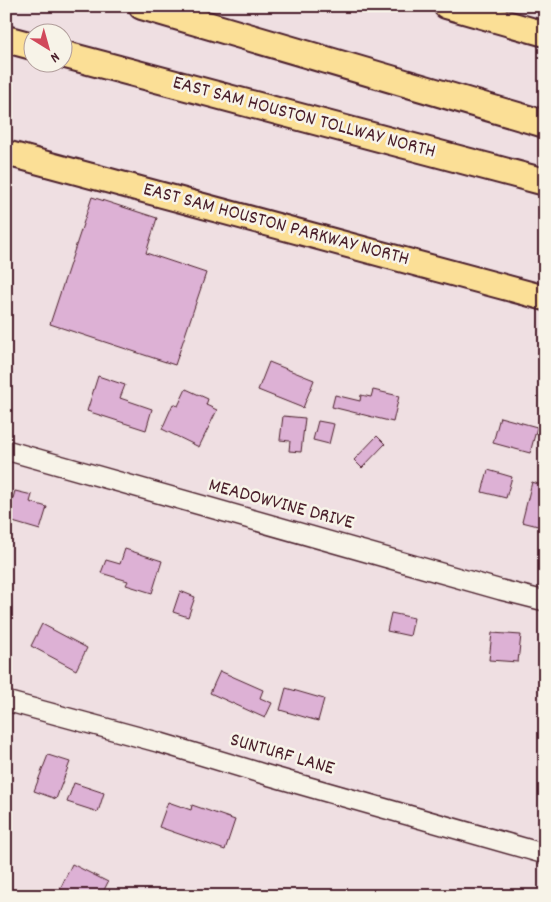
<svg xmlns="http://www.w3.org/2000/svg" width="551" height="902" viewBox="0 0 551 902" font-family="Dekko,sans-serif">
  <rect width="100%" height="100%" fill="#efdfe2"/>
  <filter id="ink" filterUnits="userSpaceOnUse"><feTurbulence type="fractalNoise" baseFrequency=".02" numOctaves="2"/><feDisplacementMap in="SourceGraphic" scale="10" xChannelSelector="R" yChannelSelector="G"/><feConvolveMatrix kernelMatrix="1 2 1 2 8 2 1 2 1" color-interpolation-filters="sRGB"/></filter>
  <g filter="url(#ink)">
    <g fill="#ddb1d5" stroke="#4a1f2b">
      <path d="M 92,197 L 157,218 L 146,253 L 206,273 L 175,365 L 50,324 Z"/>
      <path d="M 269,362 L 314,380 L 303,408 L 258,390 Z"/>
      <path d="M 98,376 L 125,385 L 120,398 L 152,409 L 146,430 L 87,411 Z"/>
      <path d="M 186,389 L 208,399 L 206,405 L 217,410 L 199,447 L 162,429 L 173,404 L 178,406 Z"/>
      <path d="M 373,390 L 399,396 L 393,422 L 332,407 L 335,395 L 360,401 L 361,395 L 371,397 Z"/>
      <path d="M 283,416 L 305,418 L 301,452 L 289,451 L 290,441 L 280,440 Z"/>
      <path d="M 500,417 L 537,427 L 530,453 L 493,443 Z"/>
      <path d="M 318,421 L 334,424 L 329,444 L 313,440 Z"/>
      <path d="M 377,436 L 385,444 L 362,468 L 354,460 Z"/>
      <path d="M 488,470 L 512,477 L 506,498 L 482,492 Z"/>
      <path d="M 532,482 L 545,486 L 545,522 L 542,527 L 522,522 Z"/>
      <path d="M 15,491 L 32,495 L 30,502 L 47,507 L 40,530 L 6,520 L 6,496 L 13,498 Z"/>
      <path d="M 125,549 L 162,561 L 152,593 L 126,585 L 128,581 L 101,573 L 106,560 L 120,564 Z"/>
      <path d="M 180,591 L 195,597 L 188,617 L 173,612 Z"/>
      <path d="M 391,613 L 414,618 L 410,636 L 387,631 Z"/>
      <path d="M 42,624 L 87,648 L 76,670 L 31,646 Z"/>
      <path d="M 492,633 L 521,635 L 518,662 L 489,660 Z"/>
      <path d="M 220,671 L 263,690 L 260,698 L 272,703 L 265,718 L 210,693 Z"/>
      <path d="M 286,688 L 324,699 L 318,721 L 280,710 Z"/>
      <path d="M 48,755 L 70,762 L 56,799 L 34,791 Z"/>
      <path d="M 74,783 L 104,793 L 98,812 L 67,802 Z"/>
      <path d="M 168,802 L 191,810 L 192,805 L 235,820 L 225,850 L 159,827 Z"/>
      <path d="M 72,864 L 108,882 L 101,896 L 69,896 L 70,894 L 60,889 Z"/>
    </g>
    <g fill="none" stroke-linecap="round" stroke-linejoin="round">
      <g stroke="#4a1f2b" stroke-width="22">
        <g id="minor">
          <path d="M 6,450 L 501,590 L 545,601"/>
          <path d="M 6,701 L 161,743 L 267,775 L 545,854"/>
        </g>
      </g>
      <g stroke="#4a1f2b" stroke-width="28">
        <g id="major">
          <path d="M 446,6 L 545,34"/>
          <path d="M 6,153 L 545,298"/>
        </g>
      </g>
      <g stroke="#4a1f2b" stroke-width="30">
        <g id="highway">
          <path d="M 142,6 L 545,124"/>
          <path d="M 6,39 L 32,46"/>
          <path d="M 62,54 L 545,182"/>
        </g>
      </g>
      <use href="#minor" stroke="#f7f3e8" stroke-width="19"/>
      <use href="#major" stroke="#fbdf96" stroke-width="24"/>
      <use href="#highway" stroke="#fbdf96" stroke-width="26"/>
    </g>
  </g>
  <g text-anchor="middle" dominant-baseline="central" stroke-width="5" stroke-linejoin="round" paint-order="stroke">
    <g font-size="20" fill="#4a1f2b" stroke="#f7f3e8">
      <text transform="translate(304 118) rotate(15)">EAST SAM HOUSTON TOLLWAY NORTH</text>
      <text transform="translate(276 225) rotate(15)">EAST SAM HOUSTON PARKWAY NORTH</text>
      <text transform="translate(281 505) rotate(15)">MEADOWVINE DRIVE</text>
      <text transform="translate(282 755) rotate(16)">SUNTURF LANE</text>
    </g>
  </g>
  <rect width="551" height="902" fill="none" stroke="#f7f3e8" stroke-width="25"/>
  <rect x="12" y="12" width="526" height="877" fill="none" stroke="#4a1f2b" stroke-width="2" filter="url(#ink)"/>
  <g transform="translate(48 48) rotate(143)"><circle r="24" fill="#f7f3e8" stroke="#b29e9c"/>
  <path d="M0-4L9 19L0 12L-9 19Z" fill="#d1495b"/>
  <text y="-8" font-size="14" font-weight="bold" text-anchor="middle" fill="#4a1f2b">N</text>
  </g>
</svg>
